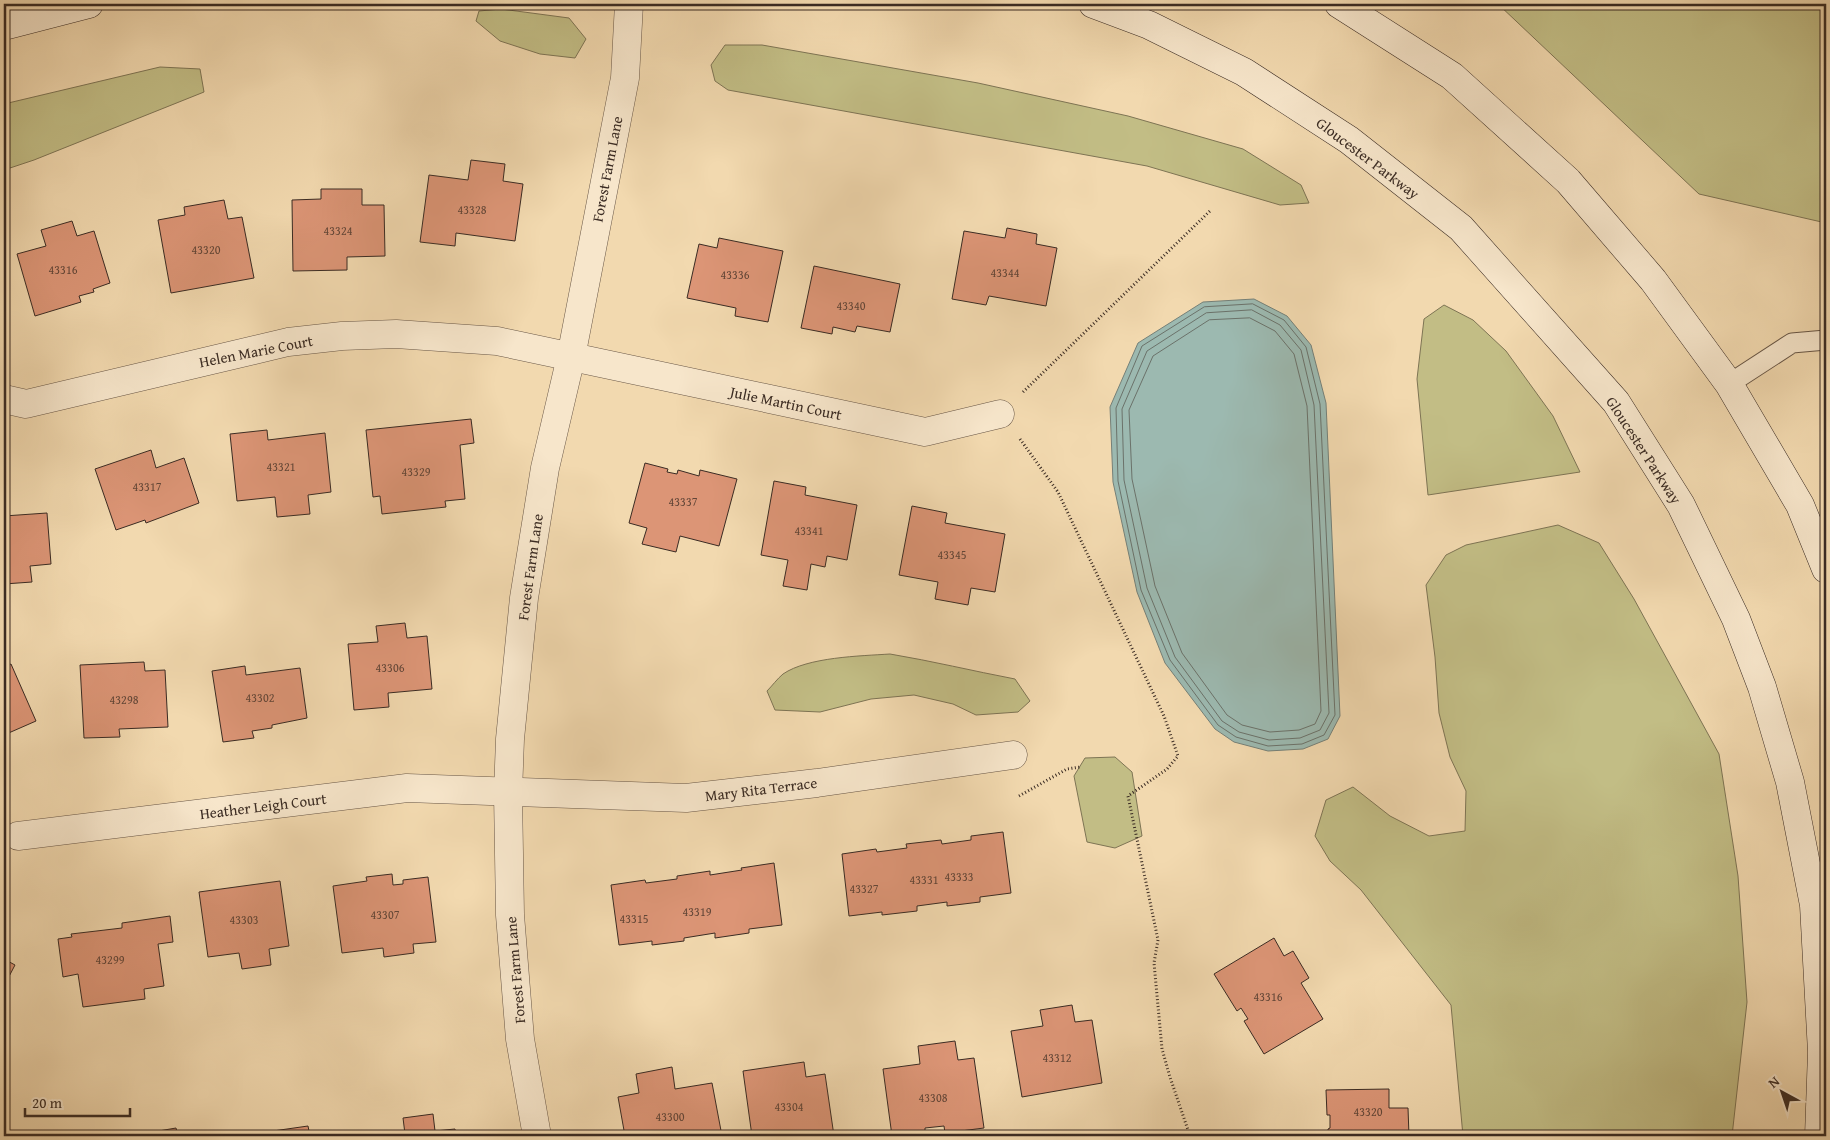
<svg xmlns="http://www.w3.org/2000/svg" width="1830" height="1140" viewBox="0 0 1830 1140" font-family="'Gentium Book Plus',serif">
  <rect width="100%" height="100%" fill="#f2d9af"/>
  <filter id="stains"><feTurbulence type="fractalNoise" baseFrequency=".004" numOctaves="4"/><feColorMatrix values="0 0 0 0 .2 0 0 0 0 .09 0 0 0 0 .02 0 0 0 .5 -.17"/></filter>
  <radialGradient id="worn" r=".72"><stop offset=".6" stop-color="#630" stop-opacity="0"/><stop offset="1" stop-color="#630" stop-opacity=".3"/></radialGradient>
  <g fill="#c2bd85" stroke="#7e7454">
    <path d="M 1498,4 L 1826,4 L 1826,223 L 1699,194 Z"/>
    <path d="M 501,9 L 569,18 L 586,39 L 575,58 L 540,54 L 500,41 L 476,21 L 479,11 Z"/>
    <path d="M 725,45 L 762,45 L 978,83 L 1128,116 L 1243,149 L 1301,185 L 1309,203 L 1280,205 L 1147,166 L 728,90 L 715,81 L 711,65 Z"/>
    <path d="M 160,67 L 200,69 L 204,92 L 34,160 L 4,170 L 4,104 Z"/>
    <path d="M 1444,305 L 1473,320 L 1506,351 L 1553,416 L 1580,472 L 1428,495 L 1417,379 L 1424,319 Z"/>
    <path d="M 1558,525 L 1599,543 L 1634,599 L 1719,754 L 1738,876 L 1747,1002 L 1732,1136 L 1463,1136 L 1451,1005 L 1361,890 L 1330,861 L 1315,836 L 1326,800 L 1353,787 L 1390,816 L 1429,836 L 1465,831 L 1466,791 L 1450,757 L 1439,713 L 1435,657 L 1426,585 L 1446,555 L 1466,545 Z"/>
    <path d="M 890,654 C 932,661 973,671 1015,679 L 1030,701 L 1018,712 L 976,715 L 953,704 L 914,695 L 871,699 L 820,712 L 775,710 L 767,691 C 772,686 777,679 783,674 C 808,657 860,656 890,654 Z"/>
    <path d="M 1115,757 L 1132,772 L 1142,836 L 1115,848 L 1087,842 L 1074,776 L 1085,758 Z"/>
  </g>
  <path fill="#9cb9b0" stroke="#758078" d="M 1254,299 L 1287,316 L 1311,345 L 1326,403 L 1340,716 L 1328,739 L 1303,749 L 1268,751 L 1234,742 L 1215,729 L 1165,663 L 1137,592 L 1113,482 L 1110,407 L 1138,343 L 1203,302 Z"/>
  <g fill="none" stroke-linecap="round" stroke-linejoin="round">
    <g stroke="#6b726a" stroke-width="1">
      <path d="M 1253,304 L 1284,320 L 1306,347 L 1320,404 L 1335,715 L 1324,735 L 1302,744 L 1268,746 L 1236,737 L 1218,725 L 1170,660 L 1141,590 L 1118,481 L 1116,408 L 1142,346 L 1204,307 Z"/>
      <path d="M 1252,310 L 1280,325 L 1301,350 L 1314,405 L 1329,713 L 1320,730 L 1300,738 L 1269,740 L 1239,732 L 1222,721 L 1175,657 L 1147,588 L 1124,480 L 1122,409 L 1147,351 L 1206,313 Z"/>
      <path d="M 1250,318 L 1275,331 L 1294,354 L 1307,406 L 1321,711 L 1315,724 L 1299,730 L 1270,732 L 1242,725 L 1227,715 L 1182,653 L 1155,586 L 1132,479 L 1129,410 L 1153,356 L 1209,320 Z"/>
    </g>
  </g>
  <g fill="#dc9576" stroke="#3a2b23">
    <path d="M 471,160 L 505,164 L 503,181 L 523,184 L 515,241 L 456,233 L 455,246 L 420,242 L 429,175 L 468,180 Z"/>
    <path d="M 321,189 L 362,189 L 362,205 L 384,205 L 385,256 L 347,257 L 347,270 L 293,271 L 292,200 L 321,199 Z"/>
    <path d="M 224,200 L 228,219 L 242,217 L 254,278 L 171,293 L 158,220 L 185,215 L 184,207 Z"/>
    <path d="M 72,221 L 77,236 L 94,231 L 110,283 L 93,289 L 94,292 L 79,296 L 81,302 L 35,316 L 17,254 L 46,246 L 41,230 Z"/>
    <path d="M 1007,228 L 1037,234 L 1036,244 L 1057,248 L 1046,306 L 989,296 L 986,305 L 952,299 L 964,231 L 1005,238 Z"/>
    <path d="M 719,238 L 783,251 L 768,322 L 735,316 L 736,308 L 687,298 L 699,244 L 717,248 Z"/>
    <path d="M 814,266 L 900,284 L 890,332 L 857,326 L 855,332 L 833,327 L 832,334 L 801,328 Z"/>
    <path d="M 471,419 L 474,443 L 460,445 L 465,499 L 445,501 L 446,507 L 382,514 L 380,496 L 373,497 L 366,430 Z"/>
    <path d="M 267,430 L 268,440 L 325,433 L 331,492 L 308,495 L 310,514 L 277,517 L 275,497 L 237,501 L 230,434 Z"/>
    <path d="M 151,450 L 156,468 L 184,458 L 199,503 L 146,523 L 145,520 L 116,530 L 95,469 Z"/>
    <path d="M 645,463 L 668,469 L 667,472 L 677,474 L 678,470 L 699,476 L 700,470 L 737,479 L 719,546 L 680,536 L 676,552 L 642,544 L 647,528 L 629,523 Z"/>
    <path d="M 774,481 L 806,487 L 805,495 L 857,505 L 847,560 L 827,556 L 825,567 L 811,564 L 807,590 L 783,586 L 788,560 L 761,555 Z"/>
    <path d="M 912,506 L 947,513 L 945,523 L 1005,534 L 995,592 L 971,588 L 968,605 L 935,599 L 938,582 L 899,575 Z"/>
    <path d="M 47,513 L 51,564 L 30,566 L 32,582 L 4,584 L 4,516 Z"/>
    <path d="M 405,623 L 407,638 L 427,636 L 432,689 L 388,693 L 389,707 L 354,710 L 348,644 L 378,642 L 376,626 Z"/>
    <path d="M 144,662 L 145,671 L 165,670 L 168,727 L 119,729 L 120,737 L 84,738 L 80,665 Z"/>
    <path d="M 11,664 L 36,721 L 4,735 L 4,667 Z"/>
    <path d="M 245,666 L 246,675 L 300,668 L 307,718 L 272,725 L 272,728 L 252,731 L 254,738 L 223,742 L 212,671 Z"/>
    <path d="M 1003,832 L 1011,893 L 980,897 L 980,902 L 947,906 L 947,902 L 917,906 L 917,911 L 882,915 L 882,912 L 849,916 L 842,854 L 876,849 L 877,852 L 907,848 L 906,844 L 941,840 L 942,844 L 971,840 L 971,836 Z"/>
    <path d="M 774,863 L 782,925 L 749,929 L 749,933 L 715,938 L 715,933 L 684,938 L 684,941 L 652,945 L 652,941 L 619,945 L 611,885 L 645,880 L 646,883 L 677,879 L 677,876 L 710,871 L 710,875 L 742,870 L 741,868 Z"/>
    <path d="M 392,874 L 393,885 L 403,884 L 403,880 L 428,877 L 436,942 L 413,944 L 414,953 L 384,957 L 383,948 L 342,953 L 333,886 L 367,881 L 366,877 Z"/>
    <path d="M 280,881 L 289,946 L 269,949 L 271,965 L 242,969 L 239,953 L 208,957 L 199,892 Z"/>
    <path d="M 170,916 L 173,942 L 158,944 L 164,986 L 144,989 L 145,999 L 83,1007 L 78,974 L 63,977 L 58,939 L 72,937 L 71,934 L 122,928 L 122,923 Z"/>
    <path d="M 1274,938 L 1284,956 L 1293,951 L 1309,978 L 1301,983 L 1323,1019 L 1264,1054 L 1244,1021 L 1248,1019 L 1241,1008 L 1237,1011 L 1214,974 Z"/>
    <path d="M 4,959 L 15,965 L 4,986 Z"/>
    <path d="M 1072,1005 L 1075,1022 L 1092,1020 L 1102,1083 L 1022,1097 L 1011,1031 L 1043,1026 L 1040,1010 Z"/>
    <path d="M 955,1041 L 958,1060 L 974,1058 L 984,1128 L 945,1133 L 944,1126 L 925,1128 L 925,1133 L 892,1136 L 883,1069 L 920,1064 L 918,1046 Z"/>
    <path d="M 804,1062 L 806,1077 L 825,1074 L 834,1136 L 752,1136 L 743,1071 Z"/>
    <path d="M 672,1067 L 675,1089 L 712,1083 L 722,1136 L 625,1136 L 618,1097 L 639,1093 L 636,1074 Z"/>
    <path d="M 1389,1089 L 1389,1108 L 1408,1108 L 1409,1136 L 1328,1136 L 1328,1129 L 1330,1128 L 1330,1115 L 1327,1115 L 1326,1090 Z"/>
    <path d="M 433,1114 L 435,1131 L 455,1129 L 456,1136 L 392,1136 L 405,1134 L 403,1118 Z"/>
    <path d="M 308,1126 L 310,1136 L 274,1136 L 273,1131 Z"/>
    <path d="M 176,1128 L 178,1136 L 147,1136 L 147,1133 Z"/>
  </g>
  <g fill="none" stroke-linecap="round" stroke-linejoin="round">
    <g stroke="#685646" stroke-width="21">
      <path id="lane" d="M 1729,384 L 1792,343 L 1826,340"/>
    </g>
    <g stroke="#685646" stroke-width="29">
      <g id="street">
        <path d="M 4,399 L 26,404 L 288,342 L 342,336 L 396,334 L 497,341 L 925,432 L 1000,414"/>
        <path d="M 18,836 L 407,788 L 686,798 L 817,783 L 1013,755"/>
        <path d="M 537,1136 L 520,1039 L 510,915 L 508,793 L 510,739 L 524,598 L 545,468 L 571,357 L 625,78 L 629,4"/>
      </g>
    </g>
    <g stroke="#3a2b23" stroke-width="29">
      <g id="secondary">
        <path d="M 1093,4 L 1149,25 L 1244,72 L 1349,140 L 1461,228 L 1616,402 L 1681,505 L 1736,619 L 1762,687 L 1790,782 L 1814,905 L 1822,1052 L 1819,1136"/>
        <path d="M 1339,4 L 1452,76 L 1568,181 L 1653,280 L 1729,384 L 1800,505 L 1826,569"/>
        <path d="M 4,26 L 89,4"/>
      </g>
    </g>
    <g stroke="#3a2b23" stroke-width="3" stroke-dasharray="1 2.5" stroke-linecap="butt">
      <path d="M 1023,392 L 1211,210"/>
      <path d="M 1020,439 L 1058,492 L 1164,716 L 1178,756 L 1167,769 L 1128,796 L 1158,940 L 1154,963 L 1162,1049 L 1170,1077 L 1190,1136"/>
      <path d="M 1019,796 L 1067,769 L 1080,767"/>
    </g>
    <use href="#lane" stroke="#f7e6cb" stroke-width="19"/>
    <use href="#street" stroke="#f7e6cb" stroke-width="28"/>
    <use href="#secondary" stroke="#f7e6cb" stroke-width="28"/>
  </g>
  <g text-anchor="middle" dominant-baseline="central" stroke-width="5" stroke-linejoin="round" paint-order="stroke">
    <g font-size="12" fill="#624638">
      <text x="472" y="209">43328</text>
      <text x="338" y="230">43324</text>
      <text x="206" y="249">43320</text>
      <text x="63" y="269">43316</text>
      <text x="1005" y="272">43344</text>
      <text x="735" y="274">43336</text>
      <text x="851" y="305">43340</text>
      <text x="281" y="466">43321</text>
      <text x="416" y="471">43329</text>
      <text x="147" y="486">43317</text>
      <text x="683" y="501">43337</text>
      <text x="809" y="530">43341</text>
      <text x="952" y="554">43345</text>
      <text x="390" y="667">43306</text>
      <text x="260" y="697">43302</text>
      <text x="124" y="699">43298</text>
      <text x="959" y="876">43333</text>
      <text x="924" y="879">43331</text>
      <text x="864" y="888">43327</text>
      <text x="697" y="911">43319</text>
      <text x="385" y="914">43307</text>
      <text x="634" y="918">43315</text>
      <text x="244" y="919">43303</text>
      <text x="110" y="959">43299</text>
      <text x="1268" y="996">43316</text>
      <text x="1057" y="1057">43312</text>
      <text x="933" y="1097">43308</text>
      <text x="789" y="1106">43304</text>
      <text x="1368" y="1111">43320</text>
      <text x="670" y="1116">43300</text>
    </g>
    <g font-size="15" fill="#3a2b23" stroke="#f7e6cb">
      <text transform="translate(1368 158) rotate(37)">Gloucester Parkway</text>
      <text transform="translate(607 169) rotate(-79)">Forest Farm Lane</text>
      <text transform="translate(256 351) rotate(-11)">Helen Marie Court</text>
      <text transform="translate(786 403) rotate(12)">Julie Martin Court</text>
      <text transform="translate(1644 450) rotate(57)">Gloucester Parkway</text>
      <text transform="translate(530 567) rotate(-82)">Forest Farm Lane</text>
      <text transform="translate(761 789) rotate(-7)">Mary Rita Terrace</text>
      <text transform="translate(263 806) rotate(-7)">Heather Leigh Court</text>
      <text transform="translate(515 970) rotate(-95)">Forest Farm Lane</text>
    </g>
  </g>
  <rect width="1830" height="1140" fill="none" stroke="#f2d9af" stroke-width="20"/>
  <rect x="5" y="5" width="1820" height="1130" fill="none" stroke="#3a2b23" stroke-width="2.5"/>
  <rect x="10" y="10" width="1810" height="1120" fill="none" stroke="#3a2b23"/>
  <g transform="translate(1782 1092) rotate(320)" stroke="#f7e6cb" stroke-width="4" paint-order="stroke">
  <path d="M0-4L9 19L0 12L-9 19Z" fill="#3a2b23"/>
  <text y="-8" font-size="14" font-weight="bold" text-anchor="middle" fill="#3a2b23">N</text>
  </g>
  <path d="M25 1108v8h105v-8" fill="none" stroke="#3a2b23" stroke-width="2.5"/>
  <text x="32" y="1108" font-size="15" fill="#3a2b23" stroke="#f7e6cb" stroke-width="4" paint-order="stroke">20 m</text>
  <rect width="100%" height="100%" filter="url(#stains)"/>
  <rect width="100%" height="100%" fill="url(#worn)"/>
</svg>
